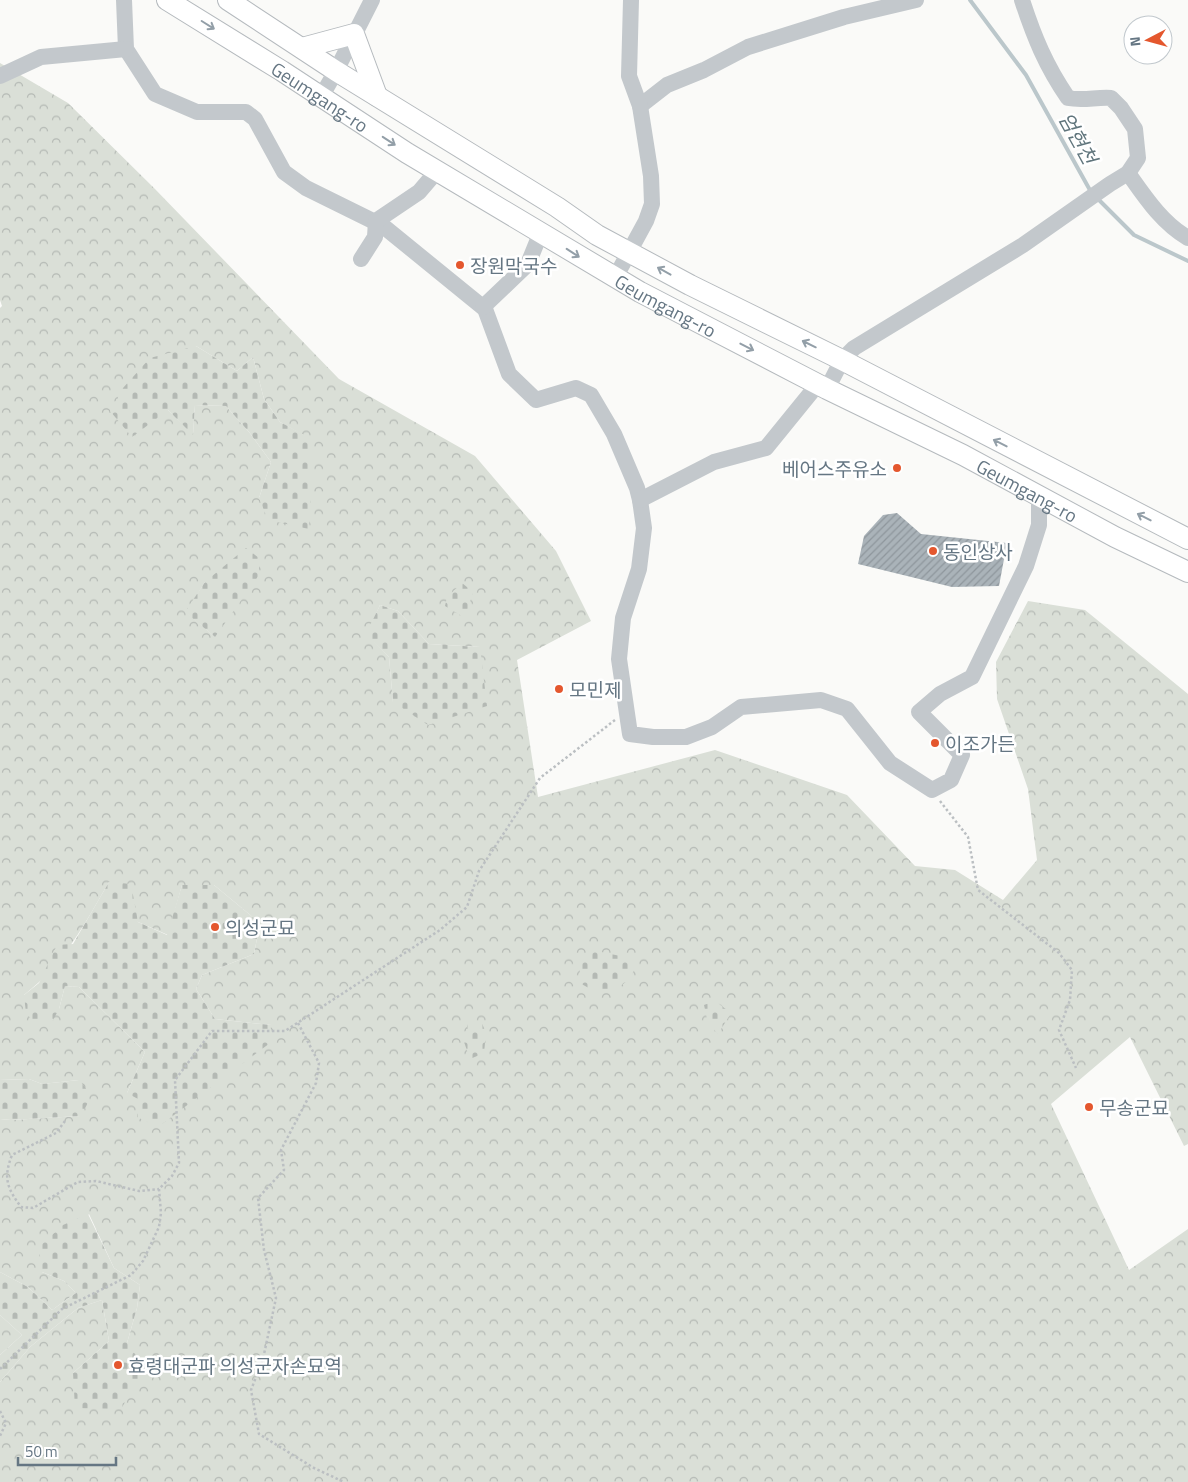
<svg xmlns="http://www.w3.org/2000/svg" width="1188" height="1482" viewBox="0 0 1188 1482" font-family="'Titillium Web','Noto Sans KR',sans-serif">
  <defs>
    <pattern id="forest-crowns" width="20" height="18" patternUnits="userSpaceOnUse" patternTransform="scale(1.25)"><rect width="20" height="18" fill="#dadfd7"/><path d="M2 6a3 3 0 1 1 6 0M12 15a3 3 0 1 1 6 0" fill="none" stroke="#b4b9b4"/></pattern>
    <pattern id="cemetery-stones" width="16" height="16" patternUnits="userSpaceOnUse" patternTransform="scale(1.25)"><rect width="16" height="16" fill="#dadfd7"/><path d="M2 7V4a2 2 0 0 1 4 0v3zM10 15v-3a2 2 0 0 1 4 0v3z" fill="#b4b9b4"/></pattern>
    <pattern id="building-hatch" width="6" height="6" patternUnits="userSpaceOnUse" patternTransform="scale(1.25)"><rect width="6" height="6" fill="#aab3b9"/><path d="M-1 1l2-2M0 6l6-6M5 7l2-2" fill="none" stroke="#8e969c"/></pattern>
  </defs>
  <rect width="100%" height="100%" fill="#fafaf8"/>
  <g fill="url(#forest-crowns)" fill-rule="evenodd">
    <path d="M 0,63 L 68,103 L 155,189 L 339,379 L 475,456 L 556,551 L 591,621 L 517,660 L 538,797 L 715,750 L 847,795 L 915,866 L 955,870 L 1003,900 L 1037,860 L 1028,789 L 997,699 L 996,662 L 1028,601 L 1085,610 L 1188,694 L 1188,1144 L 1184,1146 L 1130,1037 L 1051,1104 L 1129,1270 L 1188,1229 L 1188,1482 L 0,1482 L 0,1382 L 30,1347 L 78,1308 L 102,1300 L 109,1341 L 73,1373 L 127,1343 L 137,1308 L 140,1285 L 114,1268 L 89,1214 L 42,1272 L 64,1281 L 76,1293 L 52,1310 L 28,1287 L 0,1272 L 0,1119 L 11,1120 L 80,1116 L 79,1080 L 42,1084 L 29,1079 L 0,1080 L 0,308 L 2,306 L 0,300 ZM 196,346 L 237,371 L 253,357 L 264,399 L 280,422 L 312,440 L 259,498 L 271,462 L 249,432 L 226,406 L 195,405 L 193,434 L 168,410 ZM 205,582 L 215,637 L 186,612 ZM 380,605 L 398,611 L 429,644 L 480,647 L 393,702 L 389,657 L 367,634 ZM 109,882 L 138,922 L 168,935 L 182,885 L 214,885 L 260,923 L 254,954 L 202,975 L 196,989 L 215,1019 L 271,1025 L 127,1093 L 145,1052 L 79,987 L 65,986 L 59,1009 L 24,995 C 64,964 84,925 109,882 Z"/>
    <path d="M 0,1315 L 22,1335 L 0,1355 Z"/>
  </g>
  <g fill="url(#cemetery-stones)">
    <path d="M 196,346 L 237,371 L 253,357 L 264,399 L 280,422 L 312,439 L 312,473 L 309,529 L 268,520 L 259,498 L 271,462 L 249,432 L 226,406 L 195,405 L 193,435 L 168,410 L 132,437 L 110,411 L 123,388 L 150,358 Z"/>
    <path d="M 246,548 L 259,558 L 259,575 L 215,637 L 185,612 L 205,582 Z"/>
    <path d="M 462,583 L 473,592 L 465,618 L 445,606 L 447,597 Z"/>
    <path d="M 380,605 L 398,611 L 429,644 L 480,647 L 487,706 L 428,725 L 393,702 L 389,657 L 366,634 Z"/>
    <path d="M 109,882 L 131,884 L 138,922 L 167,935 L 182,885 L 214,885 L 260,923 L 254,954 L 202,975 L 196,989 L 215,1019 L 271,1025 L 270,1043 L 158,1127 L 137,1117 L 138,1099 L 127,1093 L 145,1052 L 79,987 L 65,986 L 59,1009 L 52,1022 L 34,1022 L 26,1013 L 24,995 L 39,983 L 57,945 L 73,944 Z"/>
    <path d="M 596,951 L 630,958 L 637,963 L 630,979 L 616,989 L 594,991 L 578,982 L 582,959 Z"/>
    <path d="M 715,1001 L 731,1013 L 718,1034 L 708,1023 L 704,1005 Z"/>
    <path d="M 481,1021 L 486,1033 L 484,1053 L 470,1059 L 463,1039 L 468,1024 Z"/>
    <path d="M 29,1079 L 42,1084 L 79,1080 C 93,1095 91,1100 80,1116 L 11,1120 L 0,1119 L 0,1080 Z"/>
    <path d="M 88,1214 L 114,1268 L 140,1285 L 137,1308 L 127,1343 L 145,1368 L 121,1409 L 75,1408 L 73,1373 L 109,1341 L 102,1300 L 78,1308 L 30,1347 L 0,1382 L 0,1355 L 22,1335 L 0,1315 L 0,1272 L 28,1287 L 52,1310 L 76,1293 L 64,1281 L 42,1272 L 39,1247 L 63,1225 Z"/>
  </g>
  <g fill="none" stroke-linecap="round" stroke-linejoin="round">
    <g stroke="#bbc7cb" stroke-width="4">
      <path d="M 970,0 L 1026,75 L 1091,192"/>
      <path d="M 1098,199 L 1134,235 L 1188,261"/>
    </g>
  </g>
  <path fill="url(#building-hatch)" d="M 897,513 L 921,534 L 1007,543 L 999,586 L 952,587 L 858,564 L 864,536 L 883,515 Z"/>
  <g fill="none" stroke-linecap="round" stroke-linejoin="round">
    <g stroke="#b5babe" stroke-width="22">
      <g id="major">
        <path id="s1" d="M 167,0 L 282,71 L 407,153 L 640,292 L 827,389 L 963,455 L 1115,537 L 1188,572"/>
        <path d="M 228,0 L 336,71 L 557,207 L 597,235 L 690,285 L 842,360 L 1188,539"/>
        <path d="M 302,48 L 354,34 L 377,96"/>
      </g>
    </g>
    <g stroke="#bbbfc2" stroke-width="2.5" stroke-dasharray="2.5 2.5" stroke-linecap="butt">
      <path d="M 940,801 L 968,837 L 978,890 L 1059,953 L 1072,970 L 1070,1000 L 1059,1030 L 1076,1068"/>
      <path d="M 298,1023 L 319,1063 L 316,1083 L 281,1150 L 284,1170 L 258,1198 L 264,1250 L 276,1298 L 263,1359 L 251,1390 L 259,1434 L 314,1468 L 344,1482"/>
      <path d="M 65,1121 L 56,1133 L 12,1155 C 3,1178 7,1188 21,1207 L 33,1208 L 78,1182 L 96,1181 L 139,1191 L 159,1189"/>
      <path d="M 0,1369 L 62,1309 L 131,1275 L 143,1261 L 159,1227 L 161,1213 L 159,1189 L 172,1176 L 179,1163 L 175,1080 L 212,1031 L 285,1031 L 440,930 L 467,907 L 479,871 L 540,778 L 615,720"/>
      <path d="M 0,1411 L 6,1423 L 0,1436"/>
    </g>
    <g stroke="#c3c8cc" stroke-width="16">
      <path d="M 124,0 L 126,49 L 155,94 L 197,112 L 246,112 L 255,119 L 284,172 L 306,188 L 383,226 L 485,309 L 509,374 L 536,400 L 576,388 L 591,395 L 614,434 L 637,488 L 640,500 L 644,528 L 639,569 L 623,618 L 619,659 L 630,734 L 653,737 L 686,737 L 712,727 L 741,707 L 821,700 L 847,709 L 890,763 L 932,790 L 951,780 L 962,755 L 919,712 L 940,694 L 972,677 L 1026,566 L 1039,525 L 1039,497"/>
      <path d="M 0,76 L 41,57 L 126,49"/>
      <path d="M 321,97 L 336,71 L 372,0"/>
      <path d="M 640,106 L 667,85 L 704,70 L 748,47 L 844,17 L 916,0"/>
      <path d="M 1128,173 C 1145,197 1162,223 1188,238"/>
      <path d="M 361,259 L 375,237 L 376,221 L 419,192 L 437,171"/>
      <path d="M 615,278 L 646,221 L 652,204 L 651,176 L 640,106 L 629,76 L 631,0"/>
      <path d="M 483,307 L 528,264 L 541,232"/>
      <path d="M 827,389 L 842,360 L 854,348 L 1023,245 L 1110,184 L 1128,173 L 1138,158 L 1135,129 L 1121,108 L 1111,98 C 1096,97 1083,101 1068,98 C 1046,66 1034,37 1022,0"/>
      <path d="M 640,500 L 714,462 L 766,448 L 818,384"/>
    </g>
    <use href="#major" stroke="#fff" stroke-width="20"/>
  </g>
  <defs><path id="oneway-shaft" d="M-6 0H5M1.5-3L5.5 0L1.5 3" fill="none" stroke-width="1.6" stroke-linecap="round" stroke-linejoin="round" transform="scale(1.25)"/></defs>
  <g stroke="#939fa8">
    <use href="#oneway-shaft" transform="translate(208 25) rotate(32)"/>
    <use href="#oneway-shaft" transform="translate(389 141) rotate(33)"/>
    <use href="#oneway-shaft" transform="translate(573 253) rotate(33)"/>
    <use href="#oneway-shaft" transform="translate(664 271) rotate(-151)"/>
    <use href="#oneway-shaft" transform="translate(809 344) rotate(-154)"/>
    <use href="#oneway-shaft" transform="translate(747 347) rotate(27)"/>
    <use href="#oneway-shaft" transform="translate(1000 443) rotate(-153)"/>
    <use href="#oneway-shaft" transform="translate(1144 517) rotate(-153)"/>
  </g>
  <g fill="#e4572e" stroke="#fff" stroke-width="2">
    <circle cx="460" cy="265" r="5"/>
    <circle cx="897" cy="468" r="5"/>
    <circle cx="933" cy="551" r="5"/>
    <circle cx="559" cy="689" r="5"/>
    <circle cx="935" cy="743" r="5"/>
    <circle cx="215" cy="927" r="5"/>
    <circle cx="1089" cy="1107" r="5"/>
    <circle cx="118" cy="1365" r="5"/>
  </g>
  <g text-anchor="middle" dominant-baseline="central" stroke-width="5" stroke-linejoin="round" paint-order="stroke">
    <g font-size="19" fill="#657683" stroke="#fff">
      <text stroke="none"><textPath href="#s1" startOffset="181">Geumgang-ro</textPath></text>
      <text stroke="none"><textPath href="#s1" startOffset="585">Geumgang-ro</textPath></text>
      <text stroke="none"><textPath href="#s1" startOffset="991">Geumgang-ro</textPath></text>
    </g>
    <g font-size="19" fill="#657683" stroke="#fff" text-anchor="start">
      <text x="470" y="265">장원막국수</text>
      <text x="887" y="468" text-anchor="end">베어스주유소</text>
      <text x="943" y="551">동인상사</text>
      <text x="569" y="689">모민제</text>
      <text x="945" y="743">이조가든</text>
      <text x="225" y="927">의성군묘</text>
      <text x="1099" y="1107">무송군묘</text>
      <text x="128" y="1365">효령대군파 의성군자손묘역</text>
    </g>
    <g font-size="20" font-style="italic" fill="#60757c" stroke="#fff">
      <text transform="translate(1078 138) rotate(61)">엄현천</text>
    </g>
  </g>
  <g transform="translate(1148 40) rotate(264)"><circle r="24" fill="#ffffff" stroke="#c1c8cd"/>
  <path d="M0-4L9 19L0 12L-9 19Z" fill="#e4572e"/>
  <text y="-8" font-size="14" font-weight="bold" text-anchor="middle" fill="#657683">N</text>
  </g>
  <path d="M18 1457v8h98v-8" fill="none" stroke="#657683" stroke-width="2.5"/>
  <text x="25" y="1457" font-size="15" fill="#657683" stroke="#ffffff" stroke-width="4" paint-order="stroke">50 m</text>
</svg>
